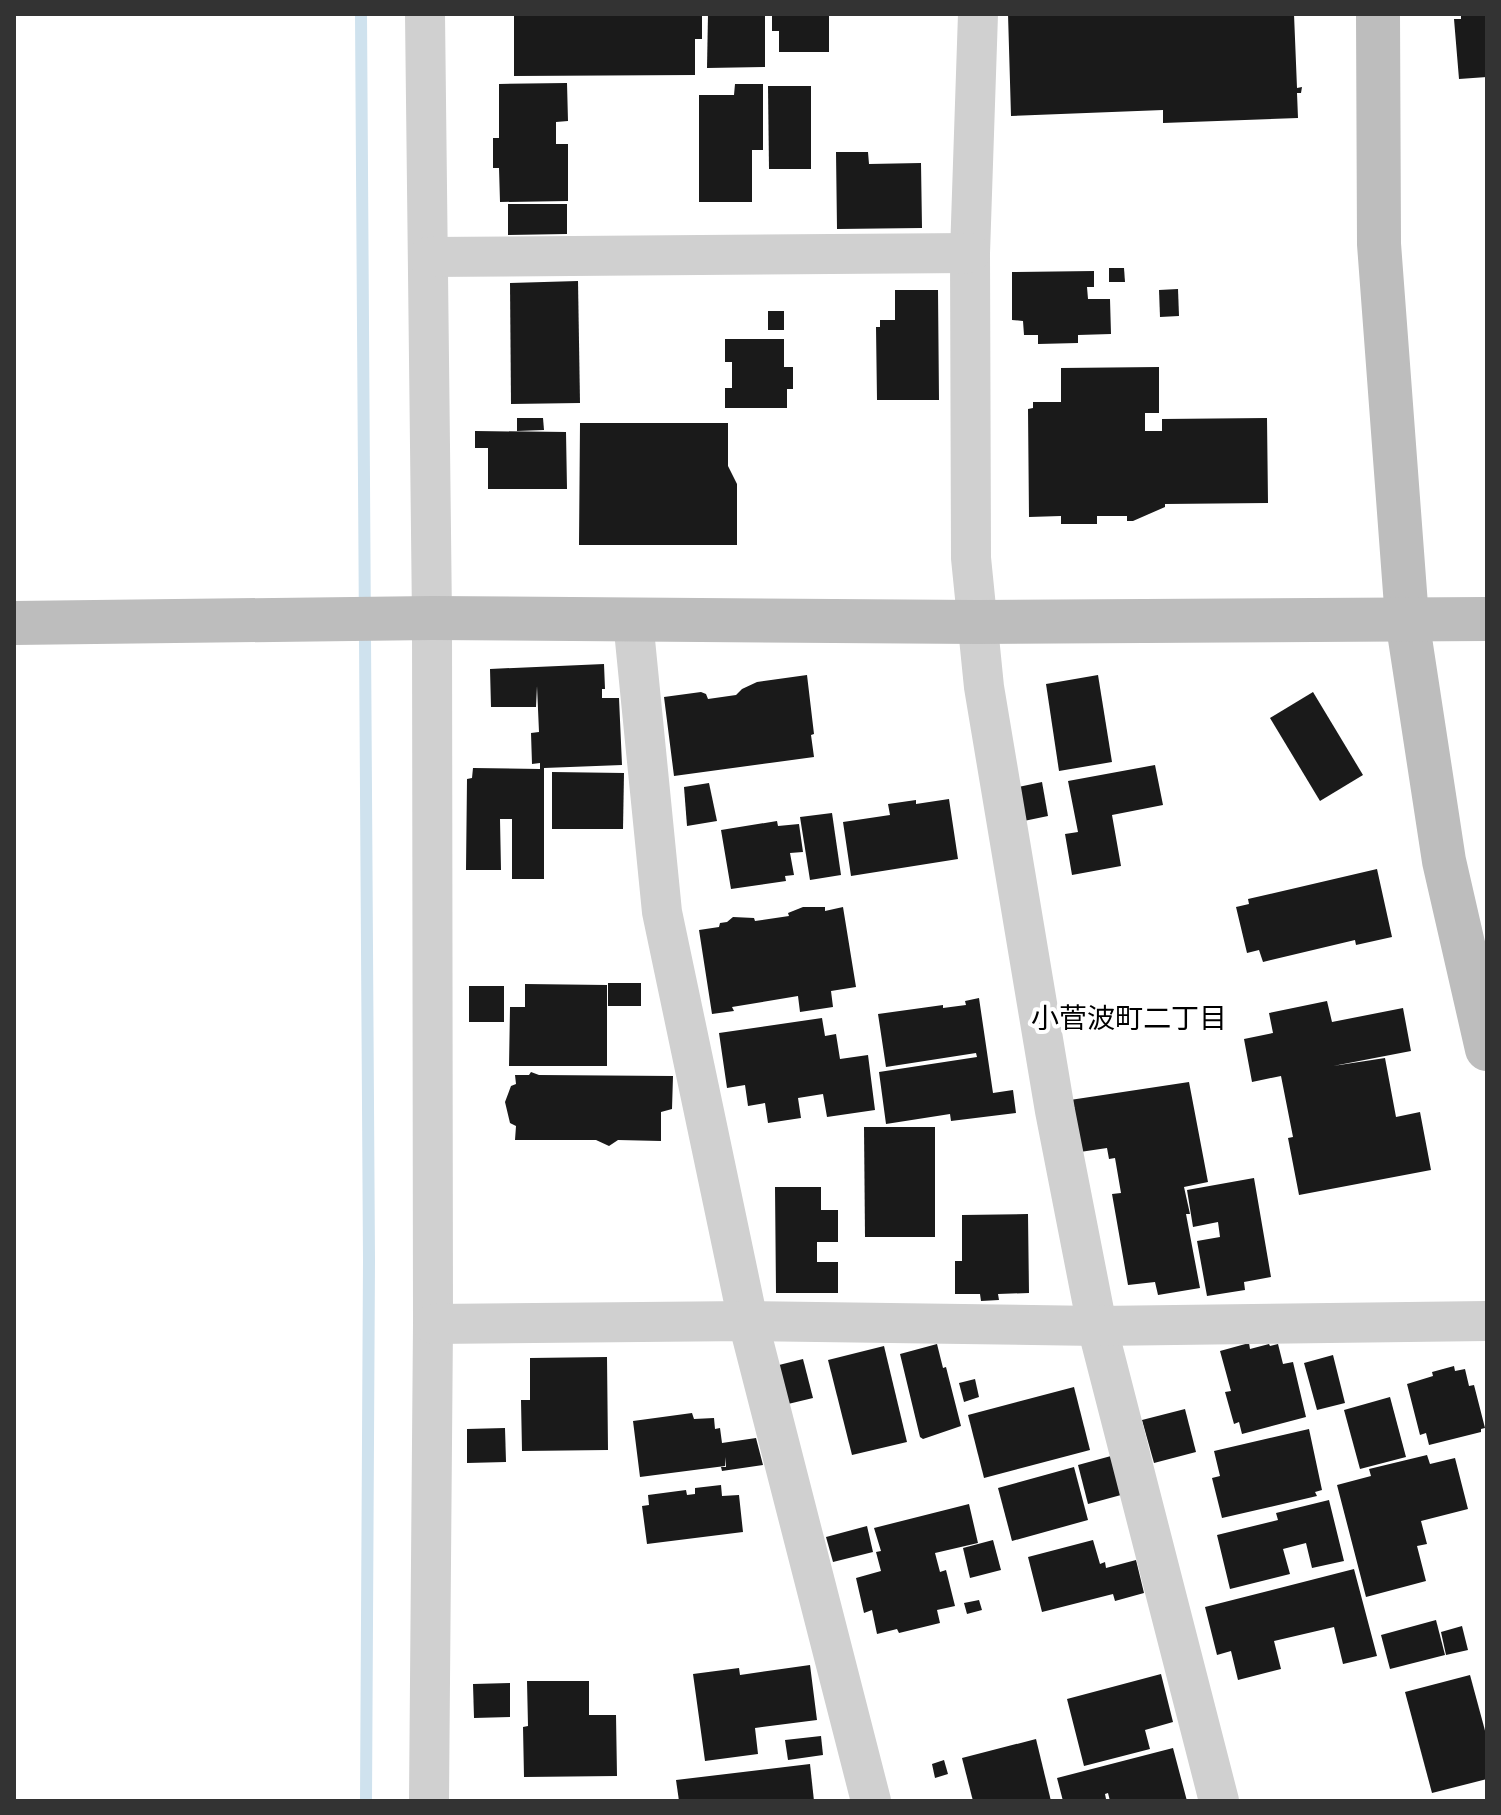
<svg xmlns="http://www.w3.org/2000/svg" width="1501" height="1815" viewBox="0 0 1501 1815" font-family="Raleway,'Noto Sans JP',sans-serif">
  <rect width="100%" height="100%" fill="#fff"/>
  <g fill="none" stroke-linecap="round" stroke-linejoin="round">
    <path stroke="#cfe2ee" stroke-width="12" d="M 361,14 L 369,1260 L 366,1801"/>
  </g>
  <g fill="#1a1a1a">
    <path d="M 514,14 L 702,14 L 702,39 L 695,39 L 695,75 L 514,76 Z"/>
    <path d="M 708,14 L 765,14 L 765,67 L 707,68 Z"/>
    <path d="M 772,14 L 829,14 L 829,52 L 779,52 L 779,31 L 772,31 Z"/>
    <path d="M 1008,14 L 1294,14 L 1297,88 L 1302,87 L 1301,93 L 1297,93 L 1298,118 L 1163,123 L 1163,110 L 1011,116 Z"/>
    <path d="M 1461,14 L 1487,14 L 1487,77 L 1459,79 L 1454,19 L 1461,19 Z"/>
    <path d="M 567,83 L 568,121 L 556,122 L 556,144 L 568,144 L 568,201 L 500,202 L 499,168 L 493,168 L 493,138 L 499,138 L 499,84 Z"/>
    <path d="M 735,84 L 763,84 L 763,150 L 752,150 L 752,202 L 699,202 L 699,95 L 734,95 Z"/>
    <path d="M 768,86 L 811,86 L 811,169 L 769,169 Z"/>
    <path d="M 836,152 L 868,152 L 869,164 L 921,163 L 922,228 L 837,229 Z"/>
    <path d="M 508,204 L 567,204 L 567,234 L 508,235 Z"/>
    <path d="M 1109,268 L 1124,268 L 1125,282 L 1109,282 Z"/>
    <path d="M 1094,271 L 1094,287 L 1087,287 L 1088,299 L 1110,299 L 1111,334 L 1078,335 L 1078,343 L 1038,344 L 1038,335 L 1024,335 L 1023,321 L 1012,320 L 1012,272 Z"/>
    <path d="M 578,281 L 580,403 L 511,404 L 510,283 Z"/>
    <path d="M 1178,289 L 1179,316 L 1160,317 L 1159,290 Z"/>
    <path d="M 895,290 L 938,290 L 939,400 L 877,400 L 876,327 L 880,327 L 880,320 L 895,320 Z"/>
    <rect x="768" y="311" width="16" height="19"/>
    <path d="M 725,339 L 784,339 L 784,367 L 793,367 L 793,389 L 787,389 L 787,408 L 725,408 L 725,388 L 732,388 L 732,362 L 725,362 Z"/>
    <path d="M 1159,367 L 1159,413 L 1145,413 L 1145,431 L 1162,431 L 1162,419 L 1267,418 L 1268,503 L 1165,504 L 1165,507 L 1133,521 L 1127,521 L 1127,516 L 1097,516 L 1097,524 L 1061,524 L 1061,516 L 1029,517 L 1028,409 L 1033,408 L 1033,402 L 1061,402 L 1061,368 Z"/>
    <path d="M 517,418 L 543,418 L 544,430 L 517,431 Z"/>
    <path d="M 580,423 L 728,423 L 728,466 L 737,484 L 737,545 L 579,545 Z"/>
    <path d="M 475,431 L 566,432 L 567,489 L 488,489 L 488,448 L 475,448 Z"/>
    <path d="M 604,664 L 605,689 L 602,689 L 602,698 L 619,698 L 622,765 L 544,768 L 544,879 L 512,879 L 512,819 L 500,819 L 501,870 L 466,870 L 467,779 L 472,778 L 473,768 L 540,769 L 540,763 L 532,764 L 531,733 L 539,732 L 537,686 L 536,707 L 491,707 L 490,669 Z"/>
    <path d="M 807,675 L 814,734 L 811,735 L 814,757 L 674,776 L 664,697 L 701,692 L 706,694 L 708,699 L 736,695 L 742,689 L 757,682 Z"/>
    <path d="M 1098,675 L 1112,762 L 1059,771 L 1046,684 Z"/>
    <path d="M 1313,692 L 1363,775 L 1320,801 L 1270,718 Z"/>
    <path d="M 1155,765 L 1163,805 L 1112,815 L 1121,866 L 1072,875 L 1065,834 L 1078,832 L 1068,781 Z"/>
    <path d="M 552,772 L 624,773 L 623,829 L 552,829 Z"/>
    <path d="M 1042,782 L 1048,816 L 1019,822 L 1013,788 Z"/>
    <path d="M 709,783 L 717,821 L 687,826 L 684,787 Z"/>
    <path d="M 949,799 L 958,859 L 851,876 L 843,822 L 890,815 L 888,804 L 916,800 L 916,804 Z"/>
    <path d="M 832,813 L 841,875 L 810,880 L 800,817 Z"/>
    <path d="M 777,821 L 778,826 L 799,824 L 803,852 L 790,853 L 794,875 L 785,876 L 786,881 L 731,889 L 721,830 Z"/>
    <path d="M 1377,869 L 1392,937 L 1356,945 L 1355,940 L 1263,962 L 1259,950 L 1247,953 L 1236,907 L 1249,904 L 1248,899 Z"/>
    <path d="M 803,907 L 825,907 L 825,911 L 843,907 L 856,987 L 831,991 L 833,1007 L 800,1012 L 798,996 L 732,1007 L 734,1011 L 712,1014 L 699,930 L 719,927 L 720,923 L 727,922 L 733,917 L 754,918 L 755,921 L 789,916 L 788,913 Z"/>
    <rect x="608" y="983" width="33" height="23"/>
    <path d="M 525,984 L 607,985 L 607,1066 L 509,1066 L 510,1007 L 525,1007 Z"/>
    <rect x="469" y="986" width="35" height="36"/>
    <path d="M 979,998 L 993,1093 L 1013,1090 L 1016,1113 L 951,1121 L 950,1114 L 886,1124 L 879,1072 L 977,1057 L 976,1053 L 886,1067 L 878,1014 L 943,1005 L 943,1008 L 966,1005 L 965,1001 Z"/>
    <path d="M 1327,1001 L 1332,1022 L 1403,1008 L 1411,1051 L 1333,1066 L 1385,1058 L 1396,1117 L 1420,1112 L 1431,1170 L 1299,1195 L 1288,1138 L 1293,1137 L 1281,1076 L 1252,1082 L 1244,1039 L 1273,1033 L 1269,1013 Z"/>
    <path d="M 822,1018 L 825,1036 L 836,1034 L 840,1059 L 868,1055 L 875,1110 L 827,1117 L 823,1094 L 798,1098 L 801,1118 L 768,1123 L 765,1103 L 748,1106 L 745,1085 L 727,1088 L 719,1033 Z"/>
    <path d="M 531,1072 L 539,1075 L 673,1076 L 672,1109 L 661,1112 L 661,1141 L 618,1140 L 609,1146 L 596,1140 L 515,1140 L 516,1126 L 510,1123 L 505,1102 L 511,1086 L 516,1084 L 515,1075 L 529,1075 Z"/>
    <path d="M 1189,1082 L 1208,1182 L 1184,1187 L 1190,1214 L 1186,1214 L 1200,1288 L 1158,1295 L 1155,1282 L 1128,1285 L 1112,1194 L 1121,1193 L 1115,1158 L 1109,1159 L 1107,1148 L 1080,1152 L 1070,1100 Z"/>
    <path d="M 864,1127 L 935,1127 L 935,1237 L 865,1237 Z"/>
    <path d="M 1254,1178 L 1271,1277 L 1244,1282 L 1245,1290 L 1207,1296 L 1197,1241 L 1220,1237 L 1218,1222 L 1193,1227 L 1187,1190 Z"/>
    <path d="M 775,1187 L 821,1187 L 821,1210 L 838,1210 L 838,1242 L 817,1242 L 817,1262 L 838,1262 L 838,1293 L 776,1293 Z"/>
    <path d="M 1028,1214 L 1029,1293 L 998,1294 L 999,1300 L 981,1301 L 980,1294 L 955,1294 L 955,1261 L 962,1261 L 962,1215 Z"/>
    <path d="M 1249,1343 L 1250,1349 L 1269,1344 L 1270,1346 L 1278,1344 L 1283,1364 L 1293,1362 L 1306,1417 L 1242,1434 L 1239,1422 L 1234,1424 L 1225,1392 L 1231,1391 L 1220,1351 Z"/>
    <path d="M 937,1344 L 943,1368 L 946,1367 L 961,1426 L 923,1439 L 920,1437 L 900,1354 Z"/>
    <path d="M 884,1346 L 907,1442 L 852,1455 L 828,1360 Z"/>
    <path d="M 1333,1355 L 1345,1403 L 1317,1410 L 1304,1363 Z"/>
    <path d="M 607,1357 L 608,1450 L 522,1451 L 521,1400 L 530,1400 L 530,1358 Z"/>
    <path d="M 803,1359 L 813,1398 L 788,1404 L 779,1365 Z"/>
    <path d="M 1454,1366 L 1455,1371 L 1465,1369 L 1469,1386 L 1474,1385 L 1485,1428 L 1481,1429 L 1481,1432 L 1429,1445 L 1426,1433 L 1420,1435 L 1407,1384 L 1433,1376 L 1432,1372 Z"/>
    <path d="M 975,1379 L 979,1397 L 964,1402 L 959,1383 Z"/>
    <path d="M 1074,1387 L 1090,1450 L 984,1478 L 968,1415 Z"/>
    <path d="M 1390,1397 L 1406,1457 L 1360,1469 L 1344,1410 Z"/>
    <path d="M 1185,1409 L 1196,1452 L 1154,1463 L 1142,1420 Z"/>
    <path d="M 692,1413 L 694,1419 L 714,1418 L 715,1429 L 720,1428 L 722,1443 L 756,1438 L 763,1465 L 722,1471 L 721,1467 L 726,1467 L 725,1457 L 725,1466 L 640,1477 L 633,1421 Z"/>
    <path d="M 505,1428 L 506,1462 L 467,1463 L 467,1429 Z"/>
    <path d="M 1309,1429 L 1322,1490 L 1315,1492 L 1317,1496 L 1222,1518 L 1212,1478 L 1220,1476 L 1214,1451 Z"/>
    <path d="M 1427,1455 L 1430,1464 L 1455,1458 L 1468,1509 L 1421,1521 L 1427,1544 L 1417,1546 L 1426,1581 L 1366,1597 L 1337,1485 L 1371,1476 L 1369,1469 Z"/>
    <path d="M 1111,1456 L 1121,1495 L 1088,1504 L 1078,1465 Z"/>
    <path d="M 1074,1467 L 1088,1520 L 1012,1541 L 998,1488 Z"/>
    <path d="M 721,1485 L 722,1496 L 739,1495 L 743,1532 L 647,1544 L 642,1506 L 649,1505 L 648,1495 L 686,1490 L 687,1495 L 695,1494 L 695,1488 Z"/>
    <path d="M 1329,1500 L 1344,1561 L 1312,1568 L 1306,1543 L 1283,1549 L 1290,1574 L 1230,1589 L 1217,1535 L 1278,1520 L 1276,1513 Z"/>
    <path d="M 969,1504 L 978,1543 L 935,1553 L 940,1572 L 946,1570 L 955,1606 L 937,1610 L 940,1623 L 899,1633 L 897,1629 L 877,1634 L 872,1610 L 864,1613 L 856,1578 L 881,1571 L 876,1552 L 881,1551 L 874,1528 Z"/>
    <path d="M 867,1526 L 873,1552 L 833,1562 L 826,1537 Z"/>
    <path d="M 993,1540 L 1001,1570 L 970,1578 L 963,1548 Z"/>
    <path d="M 1093,1540 L 1100,1564 L 1105,1562 L 1106,1568 L 1136,1560 L 1144,1593 L 1115,1601 L 1113,1594 L 1042,1612 L 1028,1557 Z"/>
    <path d="M 1354,1569 L 1377,1656 L 1343,1664 L 1334,1627 L 1274,1641 L 1281,1669 L 1238,1680 L 1231,1651 L 1217,1655 L 1205,1607 Z"/>
    <path d="M 979,1600 L 982,1610 L 967,1614 L 964,1603 Z"/>
    <path d="M 1436,1620 L 1445,1655 L 1390,1669 L 1381,1635 Z"/>
    <path d="M 1462,1626 L 1468,1650 L 1446,1655 L 1441,1632 Z"/>
    <path d="M 810,1665 L 817,1720 L 755,1728 L 758,1754 L 705,1761 L 693,1674 L 739,1668 L 740,1675 Z"/>
    <path d="M 1161,1674 L 1173,1722 L 1145,1730 L 1150,1749 L 1084,1766 L 1067,1699 Z"/>
    <path d="M 1470,1675 L 1487,1738 L 1487,1779 L 1432,1793 L 1405,1692 Z"/>
    <path d="M 527,1681 L 589,1681 L 589,1715 L 616,1715 L 617,1776 L 524,1777 L 523,1727 L 528,1726 Z"/>
    <path d="M 510,1683 L 510,1717 L 474,1718 L 473,1684 Z"/>
    <path d="M 821,1736 L 823,1755 L 788,1760 L 785,1740 Z"/>
    <path d="M 1036,1739 L 1051,1801 L 973,1801 L 962,1758 Z"/>
    <path d="M 1173,1748 L 1187,1801 L 1110,1801 L 1108,1793 L 1105,1794 L 1106,1799 L 1099,1801 L 1063,1801 L 1057,1778 Z"/>
    <path d="M 944,1760 L 948,1774 L 935,1778 L 932,1764 Z"/>
    <path d="M 810,1764 L 814,1801 L 679,1801 L 676,1780 Z"/>
  </g>
  <g fill="none" stroke-linecap="round" stroke-linejoin="round">
    <g stroke="#d0d0d0" stroke-width="40">
      <path d="M 425,14 L 432,618 L 433,1324 L 429,1801"/>
      <path d="M 978,14 L 970,253 L 971,558 L 984,687 L 1055,1111 L 1097,1326 L 1219,1801"/>
      <path d="M 428,257 L 970,253"/>
      <path d="M 633,620 L 662,912 L 748,1321 L 871,1801"/>
      <path d="M 433,1324 L 748,1321 L 1097,1326 L 1487,1321"/>
    </g>
    <g stroke="#bdbdbd" stroke-width="44">
      <path d="M 1378,14 L 1379,244 L 1407,619 L 1444,861 L 1487,1049"/>
      <path d="M 14,623 L 432,618 L 977,622 L 1487,619"/>
    </g>
  </g>
  <g text-anchor="middle" dominant-baseline="central" stroke-width="8" stroke-linejoin="round" paint-order="stroke">
    <g font-size="28" fill="#000" stroke="#fff">
      <text x="1129" y="1018">小菅波町二丁目</text>
    </g>
  </g>
  <rect width="1501" height="1815" fill="none" stroke="#333333" stroke-width="32"/>
</svg>
